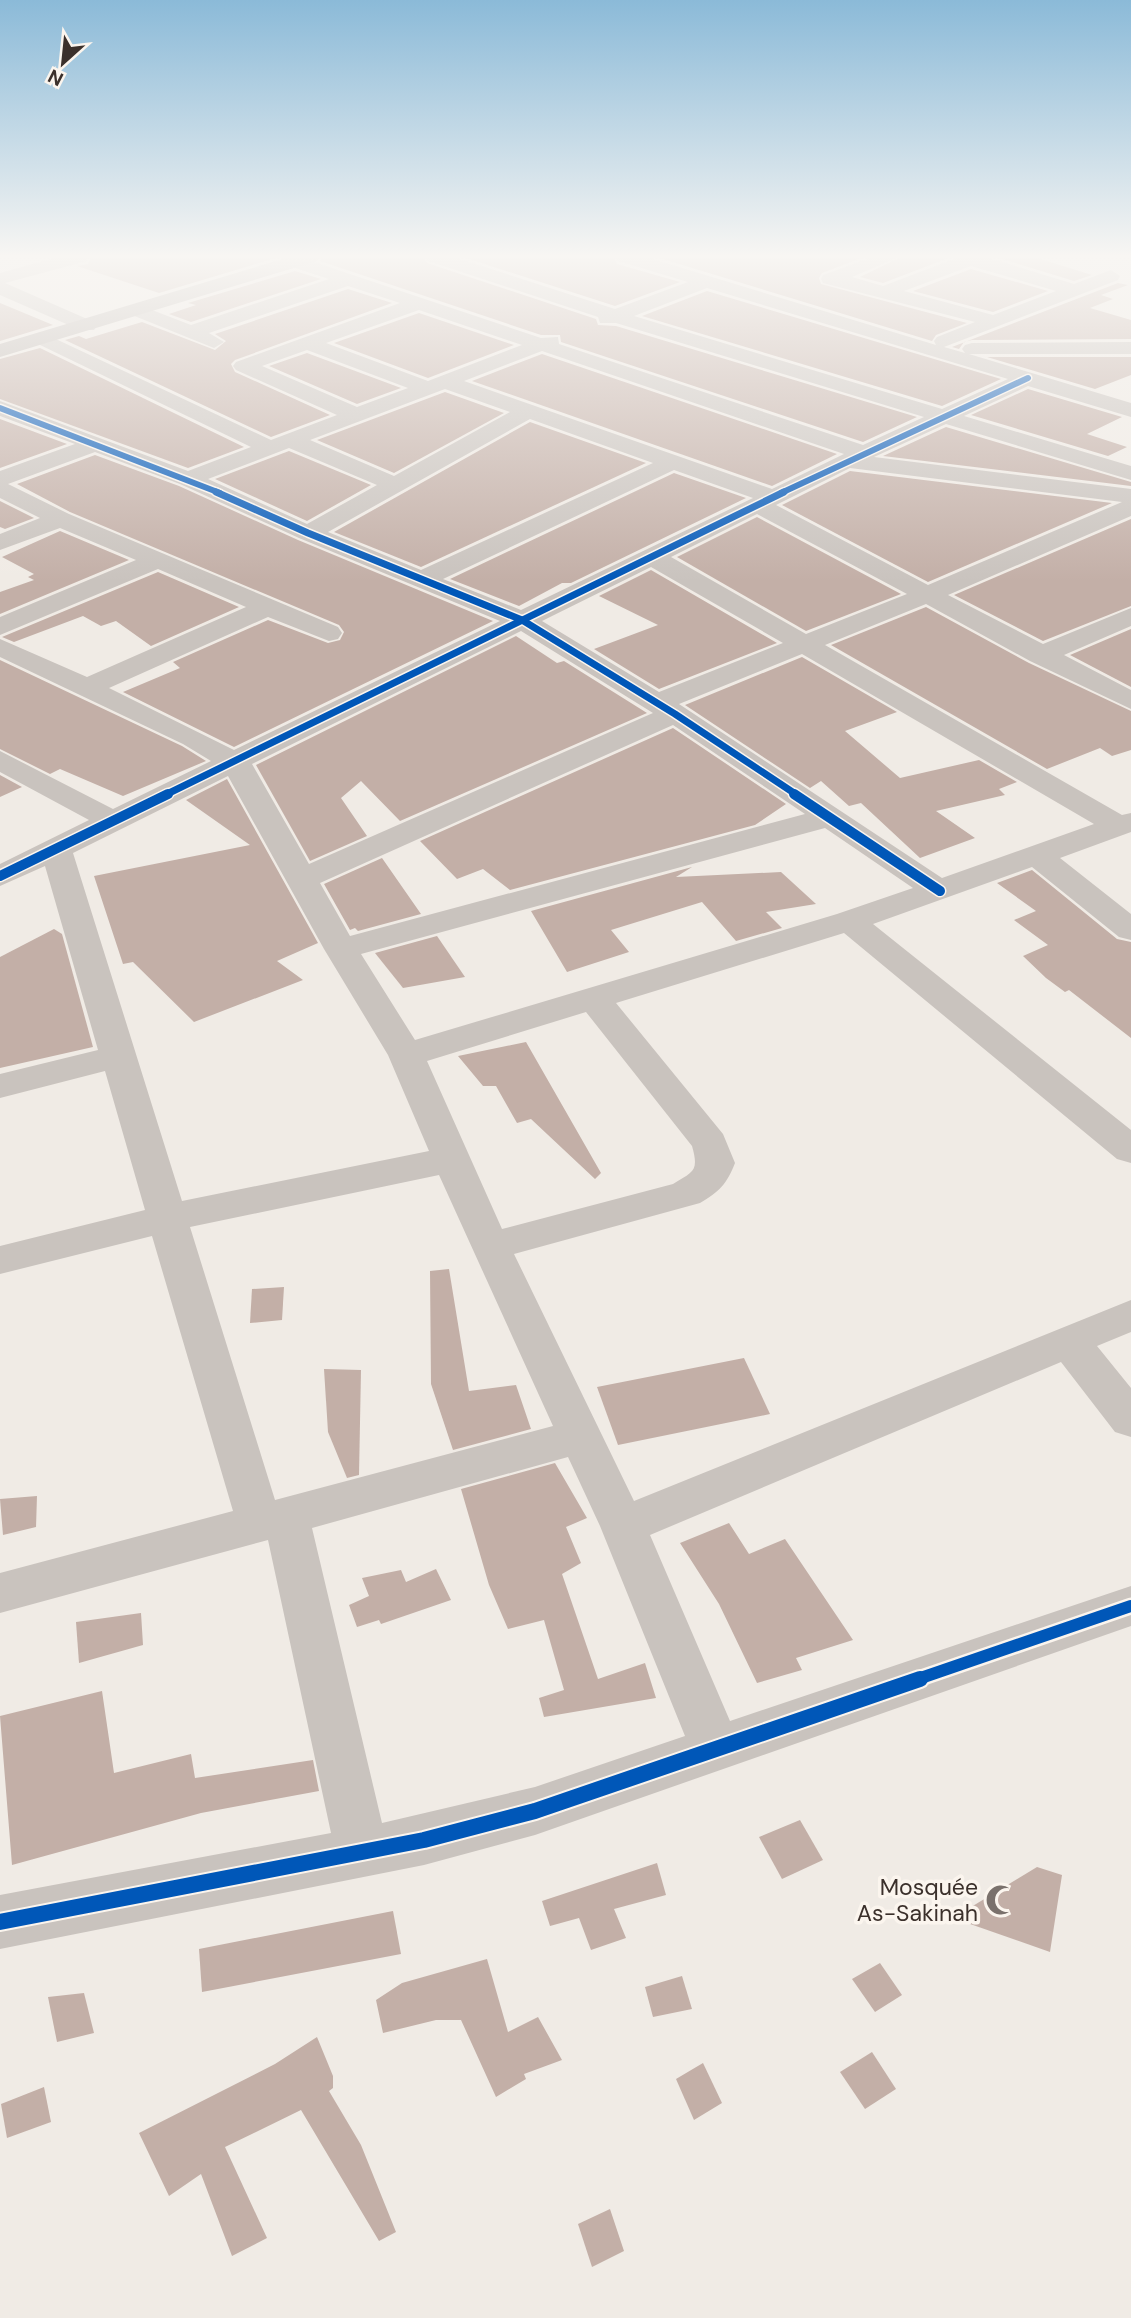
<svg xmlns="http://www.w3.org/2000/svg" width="1131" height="2318" viewBox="0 0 1131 2318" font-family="'DM Sans',sans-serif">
  <rect width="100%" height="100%" fill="#f0ebe5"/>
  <g fill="#c3afa7">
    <path d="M 91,257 L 279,257 L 159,293 L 77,266 L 88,264 Z"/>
    <path d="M 321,257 L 424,257 L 427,263 L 596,319 L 598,325 L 616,326 L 917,417 L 863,442 L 561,342 L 560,335 L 541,335 L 320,261 Z"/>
    <path d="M 463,257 L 614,257 L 617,264 L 680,282 L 615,306 Z"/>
    <path d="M 656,257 L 864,257 L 822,273 L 819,278 L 821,284 L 967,323 L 936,335 L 932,341 Z"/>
    <path d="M 901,257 L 951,257 L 883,283 L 860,277 Z"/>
    <path d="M 996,257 L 1034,257 L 1092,275 L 1074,281 Z"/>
    <path d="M 971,269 L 1048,291 L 993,312 L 913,291 Z"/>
    <path d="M 295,271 L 321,279 L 191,322 L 169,314 L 196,305 L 188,303 Z"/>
    <path d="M 1118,283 L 1128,285 L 1101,295 L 1113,299 L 1090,308 L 1131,320 L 1131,339 L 972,340 L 964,342 L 959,349 L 952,347 Z"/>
    <path d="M 348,289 L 392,303 L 235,360 L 231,364 L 235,372 L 330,415 L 271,437 L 65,340 L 79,336 L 86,339 L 142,322 L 215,350 L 226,341 L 215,334 Z"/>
    <path d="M 707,291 L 1001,379 L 942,406 L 642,316 Z"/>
    <path d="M 0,303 L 53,325 L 0,341 Z"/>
    <path d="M 419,313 L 514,345 L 428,378 L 334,343 Z"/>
    <path d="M 40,348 L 244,447 L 188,468 L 0,399 L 0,359 Z"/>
    <path d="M 307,353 L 401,388 L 357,404 L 269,366 Z"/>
    <path d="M 542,354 L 837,454 L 772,486 L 472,381 Z"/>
    <path d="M 987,357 L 1131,357 L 1131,375 L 1095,389 Z"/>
    <path d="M 1028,389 L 1122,417 L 1087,434 L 1127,447 L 1108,456 L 971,415 Z"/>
    <path d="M 445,392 L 504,413 L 394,473 L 317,440 Z"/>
    <path d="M 0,419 L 67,444 L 0,468 Z"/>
    <path d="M 530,422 L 646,463 L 421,567 L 334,532 Z"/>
    <path d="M 946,427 L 1131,482 L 1131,486 L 883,456 Z"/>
    <path d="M 289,451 L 371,485 L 307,521 L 215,479 Z"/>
    <path d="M 95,455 L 179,486 L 298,540 L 493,621 L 234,747 L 123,692 L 180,668 L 173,662 L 268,620 L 328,643 L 340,640 L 344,632 L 339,625 L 70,512 L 17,484 Z"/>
    <path d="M 850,471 L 1112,503 L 928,582 L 782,505 Z"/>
    <path d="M 674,473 L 746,498 L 571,583 L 562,583 L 519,606 L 450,579 Z"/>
    <path d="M 0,501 L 34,518 L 5,529 L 0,527 Z"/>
    <path d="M 757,517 L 901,594 L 806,631 L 677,557 Z"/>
    <path d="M 1131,519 L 1131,606 L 1043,641 L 954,595 Z"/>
    <path d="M 60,531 L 129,560 L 0,614 L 0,592 L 34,580 L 28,577 L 34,574 L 2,557 Z"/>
    <path d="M 651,570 L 777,643 L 659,689 L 594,649 L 658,625 L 599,596 Z"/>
    <path d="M 158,572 L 239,607 L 151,646 L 116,621 L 101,626 L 83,616 L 14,642 L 2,637 Z"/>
    <path d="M 926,607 L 1029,663 L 1131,711 L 1131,750 L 1112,756 L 1100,748 L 1047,769 L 831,645 Z"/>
    <path d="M 1131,629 L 1131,687 L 1070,655 Z"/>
    <path d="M 516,636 L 557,663 L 564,661 L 647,713 L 400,821 L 361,781 L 341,798 L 367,836 L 310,861 L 256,765 Z"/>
    <path d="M 802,657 L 897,712 L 845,731 L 900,778 L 979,760 L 1017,782 L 999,789 L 1005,795 L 936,811 L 975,838 L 920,858 L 861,803 L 849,806 L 821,781 L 810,788 L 685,705 Z"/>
    <path d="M 0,660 L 182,746 L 206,761 L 123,796 L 60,769 L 50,774 L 0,749 Z"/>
    <path d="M 673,728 L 786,804 L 755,825 L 510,890 L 483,869 L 457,879 L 420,841 Z"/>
    <path d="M 0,775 L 22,787 L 0,797 Z"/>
    <path d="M 227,779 L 318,943 L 277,961 L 303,980 L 194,1022 L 133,962 L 123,964 L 94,876 L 250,845 L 186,800 Z"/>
    <path d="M 382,858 L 421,914 L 358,931 L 355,928 L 350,930 L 324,884 Z"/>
    <path d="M 692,867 L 676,877 L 781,872 L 816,904 L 766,912 L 782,928 L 736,941 L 702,902 L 611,930 L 629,952 L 567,972 L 531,911 Z"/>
    <path d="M 1032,870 L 1117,939 L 1131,942 L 1131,1038 L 1069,990 L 1065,992 L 1046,978 L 1023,956 L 1048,945 L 1014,920 L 1036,911 L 997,883 Z"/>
    <path d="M 54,929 L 62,934 L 93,1047 L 0,1068 L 0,957 Z"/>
    <path d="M 437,936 L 465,977 L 403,988 L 375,953 Z"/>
    <path d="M 526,1042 L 601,1173 L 595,1179 L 531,1119 L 517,1123 L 496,1086 L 483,1086 L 458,1056 Z"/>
    <path d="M 449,1269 L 469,1391 L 516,1385 L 531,1429 L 453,1450 L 431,1384 L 430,1271 Z"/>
    <path d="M 284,1287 L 282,1320 L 250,1323 L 252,1289 Z"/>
    <path d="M 744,1358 L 770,1414 L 618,1445 L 597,1387 Z"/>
    <path d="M 324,1369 L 361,1370 L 359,1475 L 347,1478 L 328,1432 Z"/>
    <path d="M 555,1463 L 587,1518 L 566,1527 L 581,1563 L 562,1574 L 598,1679 L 645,1663 L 656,1698 L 544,1717 L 539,1698 L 564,1690 L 544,1620 L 508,1629 L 489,1585 L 461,1489 Z"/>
    <path d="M 37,1496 L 36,1527 L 3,1535 L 0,1499 Z"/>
    <path d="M 729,1523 L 749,1554 L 785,1539 L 853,1640 L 796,1658 L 802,1670 L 757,1683 L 719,1604 L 680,1543 Z"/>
    <path d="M 436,1569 L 451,1600 L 381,1624 L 379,1620 L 357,1627 L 349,1605 L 369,1596 L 362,1578 L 401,1570 L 406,1582 Z"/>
    <path d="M 141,1613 L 143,1645 L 79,1663 L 76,1622 Z"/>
    <path d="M 102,1691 L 114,1773 L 191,1754 L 195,1778 L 313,1760 L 319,1791 L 201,1813 L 12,1865 L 0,1716 Z"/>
    <path d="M 800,1820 L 823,1860 L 782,1879 L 759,1837 Z"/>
    <path d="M 657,1863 L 666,1895 L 614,1909 L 626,1938 L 591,1950 L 579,1918 L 550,1926 L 542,1901 Z"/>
    <path d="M 1037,1867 L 1062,1875 L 1050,1952 L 953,1918 Z"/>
    <path d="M 393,1911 L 401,1954 L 202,1992 L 199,1949 Z"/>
    <path d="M 487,1959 L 508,2032 L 538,2017 L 562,2060 L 524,2074 L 526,2079 L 496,2097 L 461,2020 L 436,2020 L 383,2033 L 376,2000 L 402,1983 Z"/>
    <path d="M 880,1963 L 902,1995 L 875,2012 L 852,1979 Z"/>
    <path d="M 682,1976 L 692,2009 L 653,2017 L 645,1987 Z"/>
    <path d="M 84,1993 L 94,2033 L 57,2042 L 48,1997 Z"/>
    <path d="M 317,2037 L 333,2076 L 333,2088 L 329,2091 L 361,2145 L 396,2232 L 379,2241 L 301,2110 L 225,2147 L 267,2238 L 232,2256 L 201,2174 L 169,2196 L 139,2133 L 275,2064 Z"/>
    <path d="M 872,2052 L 896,2089 L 865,2109 L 840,2072 Z"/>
    <path d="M 703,2063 L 722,2103 L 694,2120 L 676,2079 Z"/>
    <path d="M 44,2087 L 51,2122 L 7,2138 L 1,2104 Z"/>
    <path d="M 610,2209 L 624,2251 L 592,2267 L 578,2224 Z"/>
  </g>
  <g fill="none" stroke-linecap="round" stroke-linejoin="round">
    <g fill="#c9c3be" fill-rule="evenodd">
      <path d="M 58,257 L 89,257 L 87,261 L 5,283 L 94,322 L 97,326 L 94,330 L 80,330 L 0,295 L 0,273 Z"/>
      <path d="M 299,257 L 541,338 L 558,337 L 559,344 L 863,445 L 924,417 L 616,323 L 600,323 L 598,317 L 428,261 L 426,257 L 454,257 L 615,309 L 688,282 L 618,261 L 616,257 L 646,257 L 936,345 L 934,341 L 937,337 L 975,322 L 823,283 L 821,279 L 823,275 L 872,257 L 899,257 L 852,277 L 883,286 L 959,257 L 986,257 L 1074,284 L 1111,270 L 1120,276 L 1118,280 L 944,347 L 965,353 L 962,349 L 965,345 L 972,343 L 1131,342 L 1131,354 L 969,354 L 1131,403 L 1131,417 L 1028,386 L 964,416 L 1131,466 L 1131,480 L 946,424 L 874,457 L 1131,489 L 1131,516 L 948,595 L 1043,644 L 1131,608 L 1131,626 L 1064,655 L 1131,690 L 1131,709 L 1030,661 L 926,604 L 825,645 L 1122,815 L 1131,813 L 1131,832 L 1060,858 L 1131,914 L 1131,940 L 1119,937 L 1032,867 L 873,924 L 1131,1130 L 1131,1163 L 1117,1159 L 844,933 L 616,1003 L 723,1134 L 735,1163 C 727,1184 719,1192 700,1203 L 514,1254 L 634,1501 L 1131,1300 L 1131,1332 L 1097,1346 L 1131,1388 L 1131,1437 L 1115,1432 L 1061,1362 L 650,1535 L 730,1721 L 1131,1586 L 1131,1626 L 535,1835 L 424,1865 L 0,1949 L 0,1895 L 331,1833 L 268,1540 L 0,1613 L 0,1573 L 233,1511 L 152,1236 L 0,1274 L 0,1246 L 145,1210 L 105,1071 L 0,1098 L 0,1074 L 98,1050 L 45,866 L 0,886 L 0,864 L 89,820 L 0,772 L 0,751 L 113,809 L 211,761 L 183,744 L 0,657 L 0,639 L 87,677 L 246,607 L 158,569 L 0,635 L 0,617 L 136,560 L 60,528 L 0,550 L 0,534 L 40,518 L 0,498 L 0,471 L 75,444 L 0,416 L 0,401 L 188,471 L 251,447 L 36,343 L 33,339 L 43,333 L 271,440 L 337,415 L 236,370 L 233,366 L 236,362 L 400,303 L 348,286 L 209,333 L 224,342 L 214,348 L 132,315 L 129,311 L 139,305 L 191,325 L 329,279 L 289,266 L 287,262 L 289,258 ZM 971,266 L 1056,291 L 993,315 L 904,291 ZM 707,288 L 1008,379 L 942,409 L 634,316 ZM 419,310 L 522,345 L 428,381 L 326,343 ZM 307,350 L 408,388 L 357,407 L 262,366 ZM 542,351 L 844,454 L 772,489 L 464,381 ZM 445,389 L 510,412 L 394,476 L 310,440 ZM 530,419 L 653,463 L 421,570 L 328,532 ZM 289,448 L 377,485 L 307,524 L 208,479 ZM 95,452 L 180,484 L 299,538 L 500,621 L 234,750 L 109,688 L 268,617 L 329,641 L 338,639 L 342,633 L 338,627 L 69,514 L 8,484 ZM 850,468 L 1122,502 L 928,585 L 776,505 ZM 674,470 L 753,498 L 521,610 L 443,579 ZM 757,514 L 907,594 L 806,634 L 671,557 ZM 651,567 L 783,643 L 659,692 L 542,621 ZM 521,631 L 653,713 L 309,864 L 252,764 ZM 802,654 L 1094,824 L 942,878 L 679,704 ZM 673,725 L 805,814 L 350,936 L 320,883 ZM 228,776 L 324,949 L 388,1055 L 429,1151 L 182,1201 L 73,853 ZM 825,828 L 913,888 L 837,914 L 415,1040 L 361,954 ZM 586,1012 L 692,1146 C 699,1171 694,1171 673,1184 L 502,1229 L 427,1061 ZM 439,1175 L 553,1426 L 275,1500 L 190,1227 ZM 568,1457 L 600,1526 L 685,1736 L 535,1787 L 382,1823 L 312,1528 Z"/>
    </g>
    <path fill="#bab3ae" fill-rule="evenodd" d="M 289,257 L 319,257 L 317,261 L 0,357 L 0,344 Z"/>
    <g stroke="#fbf5ee" stroke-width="9">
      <g id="cycleway-far4">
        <path d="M 0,408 L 220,493"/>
        <path d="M 781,493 L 1028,378"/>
      </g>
    </g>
    <g stroke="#fbf5ee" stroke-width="10">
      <g id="cycleway-far3">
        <path d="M 216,492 L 308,533 L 522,620 L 675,714 L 797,795"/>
        <path d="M 165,795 L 784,492"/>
      </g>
    </g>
    <g stroke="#fbf5ee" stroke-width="13">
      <g id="cycleway-far2">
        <path d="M 794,794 L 940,891"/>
        <path d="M 0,876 L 168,794"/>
      </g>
    </g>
    <g stroke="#fbf5ee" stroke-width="17">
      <path id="cycleway-far1" d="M 915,1680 L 1131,1606"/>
    </g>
    <g stroke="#fbf5ee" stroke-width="20">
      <path id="cycleway" d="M 0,1922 L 424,1840 L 535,1811 L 920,1679"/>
    </g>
    <use href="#cycleway-far4" stroke="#0057b8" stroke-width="6"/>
    <use href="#cycleway-far3" stroke="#0057b8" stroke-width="7"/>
    <use href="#cycleway-far2" stroke="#0057b8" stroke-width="10"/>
    <use href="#cycleway-far1" stroke="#0057b8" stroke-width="12"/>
    <use href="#cycleway" stroke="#0057b8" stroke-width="16"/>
  </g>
  <linearGradient id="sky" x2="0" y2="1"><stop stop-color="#8bbad8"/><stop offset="0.44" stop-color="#f8f6f3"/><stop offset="1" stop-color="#f8f6f3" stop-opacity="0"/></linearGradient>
  <rect width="1131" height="582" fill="url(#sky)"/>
  <defs>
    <g id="mosque-bare" transform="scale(2.415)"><path d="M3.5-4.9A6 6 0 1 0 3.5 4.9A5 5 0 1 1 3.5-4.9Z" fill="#7a716c" stroke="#fbf5ee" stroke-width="2.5" paint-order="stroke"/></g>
  </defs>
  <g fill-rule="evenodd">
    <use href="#mosque-bare" x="1001" y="1900"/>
  </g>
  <g text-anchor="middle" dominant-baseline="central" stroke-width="7" stroke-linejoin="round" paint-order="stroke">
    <g font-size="23" fill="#3b302b" stroke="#fbf5ee" text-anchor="end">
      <text x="978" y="1887">Mosquée<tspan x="978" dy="26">As-Sakinah</tspan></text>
    </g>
  </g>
  <g transform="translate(63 63) rotate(207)" stroke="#fbf5ee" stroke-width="5" paint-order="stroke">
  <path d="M0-5L12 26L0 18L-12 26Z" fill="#3b302b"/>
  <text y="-10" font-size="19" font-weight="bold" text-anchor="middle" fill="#3b302b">N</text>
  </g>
</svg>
